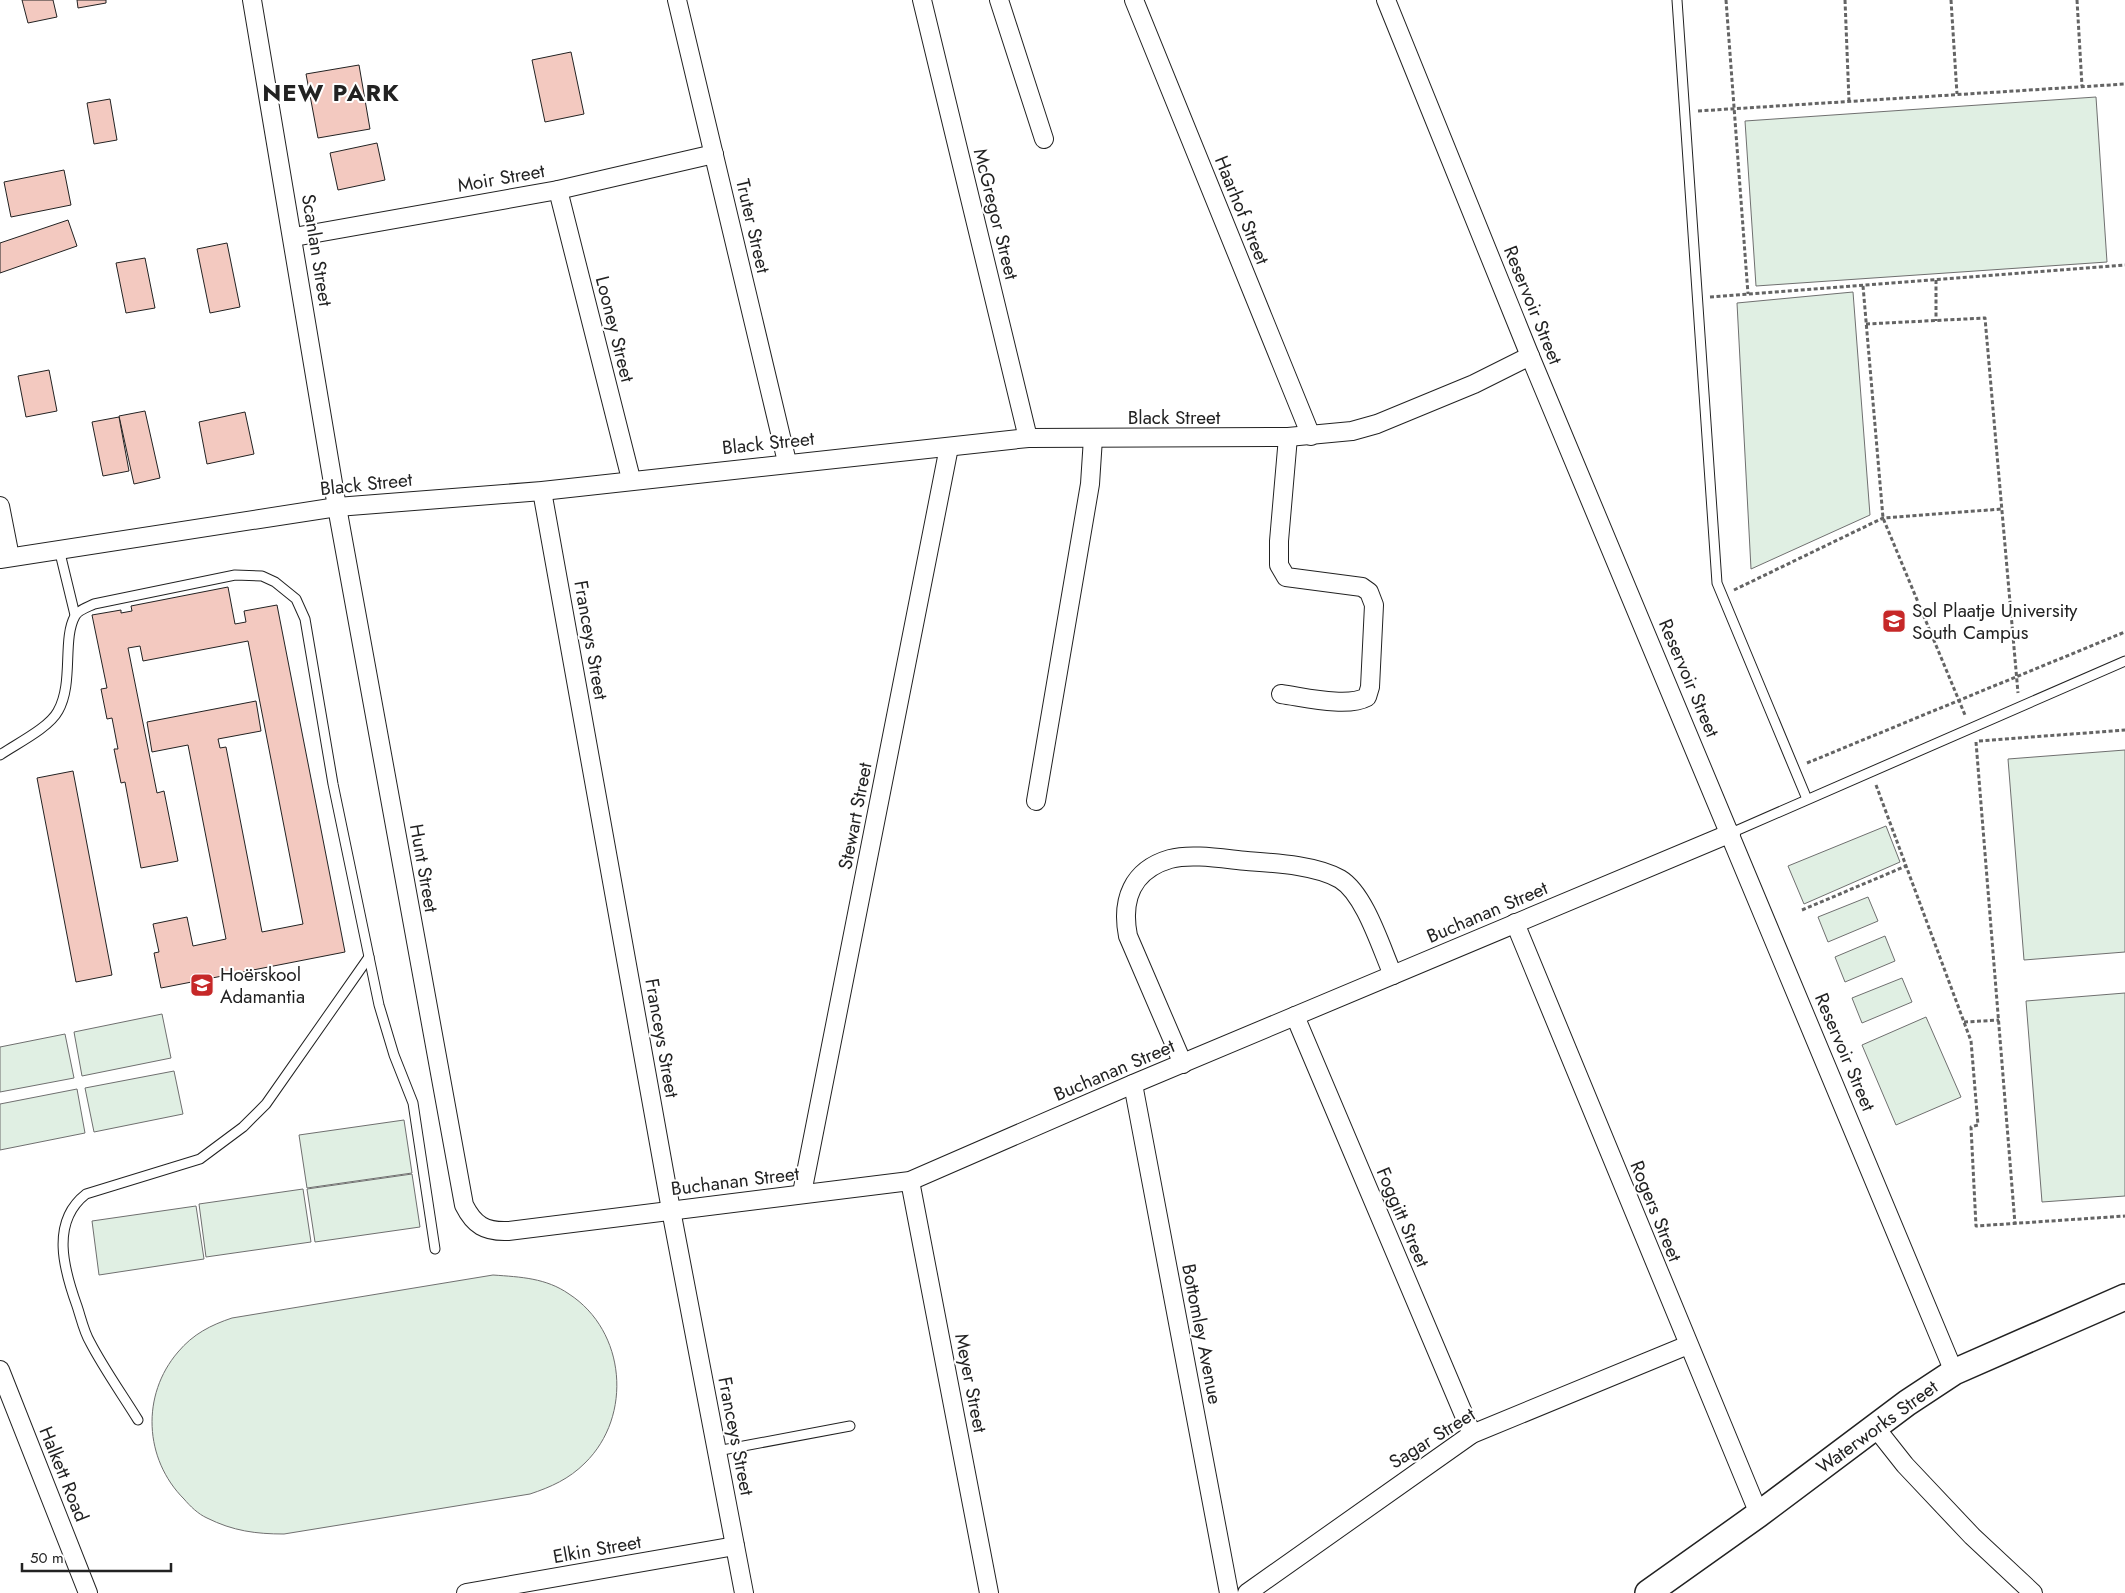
<svg xmlns="http://www.w3.org/2000/svg" width="2125" height="1593" viewBox="0 0 2125 1593" font-family="Jost,sans-serif">
  <rect width="100%" height="100%" fill="#fff"/>
  <g fill="#e0efe3" stroke="#6f6f6f">
    <path d="M 2096,97 L 2107,262 L 1756,286 L 1745,121 Z"/>
    <path d="M 1853,292 L 1870,515 L 1751,569 L 1737,303 Z"/>
    <path d="M 2125,750 L 2125,952 L 2024,960 L 2008,759 Z"/>
    <path d="M 1886,826 L 1900,862 L 1804,904 L 1788,866 Z"/>
    <path d="M 1868,897 L 1878,921 L 1828,942 L 1818,917 Z"/>
    <path d="M 1885,936 L 1895,961 L 1845,982 L 1835,957 Z"/>
    <path d="M 1902,978 L 1912,1002 L 1862,1023 L 1852,998 Z"/>
    <path d="M 2125,993 L 2125,1196 L 2042,1202 L 2026,1001 Z"/>
    <path d="M 162,1014 L 171,1058 L 82,1076 L 74,1032 Z"/>
    <path d="M 1926,1017 L 1961,1097 L 1896,1125 L 1862,1045 Z"/>
    <path d="M 65,1034 L 74,1078 L 0,1092 L 0,1047 Z"/>
    <path d="M 174,1071 L 183,1114 L 94,1132 L 85,1088 Z"/>
    <path d="M 77,1089 L 85,1133 L 0,1150 L 0,1104 Z"/>
    <path d="M 404,1120 L 412,1173 L 307,1188 L 299,1135 Z"/>
    <path d="M 412,1174 L 420,1227 L 315,1242 L 307,1189 Z"/>
    <path d="M 303,1189 L 311,1242 L 206,1257 L 199,1204 Z"/>
    <path d="M 196,1206 L 204,1259 L 99,1275 L 92,1221 Z"/>
    <path d="M 493,1275 C 521,1277 546,1278 569,1294 C 626,1331 633,1416 585,1463 C 569,1479 551,1487 530,1494 L 284,1534 C 256,1534 233,1531 207,1518 C 198,1514 190,1506 184,1499 C 144,1459 141,1395 178,1352 C 193,1334 211,1325 232,1318 Z"/>
  </g>
  <g fill="#f3c9c0" stroke="#222">
    <path d="M 22,0 L 53,0 L 57,17 L 28,23 Z"/>
    <path d="M 77,0 L 106,0 L 106,3 L 78,8 Z"/>
    <path d="M 571,52 L 584,114 L 545,122 L 532,60 Z"/>
    <path d="M 359,65 L 370,129 L 318,138 L 306,74 Z"/>
    <path d="M 110,99 L 117,140 L 94,144 L 87,103 Z"/>
    <path d="M 377,143 L 385,180 L 338,190 L 330,153 Z"/>
    <path d="M 64,170 L 71,205 L 11,217 L 4,182 Z"/>
    <path d="M 68,220 L 77,246 L 0,273 L 0,243 Z"/>
    <path d="M 227,243 L 240,307 L 210,313 L 197,249 Z"/>
    <path d="M 145,258 L 155,308 L 126,313 L 116,263 Z"/>
    <path d="M 49,370 L 57,411 L 26,417 L 18,376 Z"/>
    <path d="M 145,411 L 160,478 L 134,484 L 119,416 Z"/>
    <path d="M 245,412 L 254,454 L 207,464 L 199,422 Z"/>
    <path d="M 119,417 L 129,471 L 103,476 L 92,422 Z"/>
    <path d="M 228,587 L 235,624 L 246,622 L 244,611 L 277,605 L 345,952 L 161,988 L 154,953 L 159,952 L 153,924 L 187,917 L 193,946 L 226,939 L 188,745 L 152,752 L 147,722 L 256,701 L 261,731 L 218,739 L 220,748 L 226,747 L 262,932 L 303,924 L 248,641 L 143,661 L 140,646 L 128,648 L 157,793 L 164,791 L 178,861 L 141,868 L 125,782 L 121,783 L 114,749 L 118,749 L 112,718 L 107,719 L 101,689 L 107,688 L 92,615 L 121,610 L 121,613 L 132,611 L 131,606 Z"/>
    <path d="M 73,771 L 112,975 L 76,982 L 37,778 Z"/>
  </g>
  <g fill="none" stroke-linecap="round" stroke-linejoin="round">
    <g stroke="#222" stroke-width="11">
      <g id="lane">
        <path d="M 1677,0 L 1717,583 L 1807,799"/>
        <path d="M 59,549 L 75,615"/>
        <path d="M 0,755 C 16,744 49,728 58,711 C 74,683 62,639 75,616 C 78,610 88,607 94,604 L 235,575 L 262,576 L 275,582 L 296,599 L 305,619 L 333,784 L 379,1005 L 394,1055 L 413,1103 L 435,1249"/>
        <path d="M 1731,833 L 2125,661"/>
        <path d="M 138,1420 C 122,1394 104,1369 90,1342 C 84,1332 81,1318 77,1306 C 64,1270 50,1222 86,1194 L 200,1159 L 243,1127 L 266,1104 L 369,957"/>
        <path d="M 717,1451 L 850,1426"/>
      </g>
    </g>
    <g stroke="#222" stroke-width="20">
      <g id="street">
        <path d="M 252,0 L 337,507 L 464,1205 C 474,1225 485,1232 508,1231 L 910,1181 L 1133,1084 L 1731,833"/>
        <path d="M 677,0 L 787,462"/>
        <path d="M 922,0 L 1028,438"/>
        <path d="M 999,0 L 1044,139"/>
        <path d="M 1134,0 L 1311,436"/>
        <path d="M 1386,0 L 1530,356 L 1954,1372"/>
        <path d="M 558,190 L 631,479"/>
        <path d="M 294,237 L 558,190 L 714,154"/>
        <path d="M 542,491 L 671,1210 L 744,1593"/>
        <path d="M 0,506 L 10,557"/>
        <path d="M 0,559 L 337,507 L 542,491 L 1028,438 L 1288,437 L 1352,431 L 1377,424 L 1474,384 L 1530,356"/>
        <path d="M 1281,694 C 1304,697 1347,708 1367,697 L 1370,687 L 1374,605 L 1369,592 L 1362,587 L 1286,577 L 1279,565 L 1279,541 L 1288,437"/>
        <path d="M 1036,801 L 1090,484 L 1093,438"/>
        <path d="M 1515,923 L 1759,1514"/>
        <path d="M 1295,1016 L 1472,1434"/>
        <path d="M 1183,1064 L 1128,936 C 1121,900 1132,870 1170,859 C 1191,853 1225,859 1247,861 C 1274,863 1316,865 1340,879 C 1365,894 1381,948 1393,975"/>
        <path d="M 1133,1084 L 1229,1593"/>
        <path d="M 910,1181 L 989,1593"/>
        <path d="M 802,1193 L 949,447"/>
        <path d="M 0,1370 L 88,1593"/>
        <path d="M 1875,1427 L 1905,1465 L 1972,1536 L 2033,1593"/>
        <path d="M 466,1593 L 735,1546"/>
        <path d="M 1247,1593 L 1472,1434 L 1688,1345"/>
      </g>
    </g>
    <g stroke="#222" stroke-width="28">
      <path id="secondary" d="M 1648,1593 L 1759,1514 L 1907,1403 L 1954,1372 L 2125,1297"/>
    </g>
    <g stroke="#646464" stroke-width="3" stroke-dasharray="4 2.5" stroke-linecap="butt">
      <path d="M 1726,0 L 1748,294"/>
      <path d="M 1845,0 L 1849,101"/>
      <path d="M 1951,0 L 1957,94"/>
      <path d="M 2077,0 L 2082,86"/>
      <path d="M 1698,111 L 2125,84"/>
      <path d="M 1936,280 L 1936,321"/>
      <path d="M 1863,286 L 1883,518 L 1965,715"/>
      <path d="M 1710,297 L 2125,265"/>
      <path d="M 1866,324 L 1985,318 L 2018,693"/>
      <path d="M 1734,590 L 1883,518 L 2002,509"/>
      <path d="M 1979,741 L 2125,730"/>
      <path d="M 1976,742 L 2015,1224"/>
      <path d="M 1807,763 L 2125,632"/>
      <path d="M 1876,785 L 1971,1041 L 1978,1125 L 1971,1127 L 1976,1226 L 2125,1216"/>
      <path d="M 1802,910 L 1906,866"/>
      <path d="M 1964,1022 L 1999,1020"/>
    </g>
    <use href="#lane" stroke="#fff" stroke-width="9"/>
    <use href="#street" stroke="#fff" stroke-width="18"/>
    <use href="#secondary" stroke="#fff" stroke-width="25"/>
  </g>
  <defs>
    <g id="university-square" transform="scale(1.25)"><rect x="-9" y="-9" width="18" height="18" rx="4" fill="#c62828" stroke="#fff"/><path d="M0-5L7-2L0 1L-7-2ZM-4 1L0 2.5L4 1V4Q0 6-4 4Z" fill="#fff"/></g>
    <g id="school-square" transform="scale(1.25)"><rect x="-9" y="-9" width="18" height="18" rx="4" fill="#c62828" stroke="#fff"/><path d="M0-5L7-2L0 1L-7-2ZM-4 1L0 2.5L4 1V4Q0 6-4 4Z" fill="#fff"/></g>
  </defs>
  <g fill-rule="evenodd">
    <use href="#university-square" x="1894" y="621"/>
    <use href="#school-square" x="202" y="985"/>
  </g>
  <g text-anchor="middle" dominant-baseline="central" stroke-width="4" stroke-linejoin="round" paint-order="stroke">
    <g font-size="19" fill="#222" stroke="#fff">
      <text transform="translate(501 178) rotate(-10)">Moir Street</text>
      <text transform="translate(1242 210) rotate(68)">Haarhof Street</text>
      <text transform="translate(996 214) rotate(76)">McGregor Street</text>
      <text transform="translate(753 226) rotate(77)">Truter Street</text>
      <text transform="translate(317 250) rotate(81)">Scanlan Street</text>
      <text transform="translate(1533 305) rotate(68)">Reservoir Street</text>
      <text transform="translate(615 329) rotate(76)">Looney Street</text>
      <text x="1174" y="417">Black Street</text>
      <text transform="translate(768 443) rotate(-6)">Black Street</text>
      <text transform="translate(366 484) rotate(-6)">Black Street</text>
      <text transform="translate(591 640) rotate(80)">Franceys Street</text>
      <text transform="translate(1689 678) rotate(67)">Reservoir Street</text>
      <text transform="translate(855 816) rotate(-79)">Stewart Street</text>
      <text transform="translate(424 868) rotate(80)">Hunt Street</text>
      <text transform="translate(1487 912) rotate(-23)">Buchanan Street</text>
      <text transform="translate(662 1038) rotate(80)">Franceys Street</text>
      <text transform="translate(1845 1052) rotate(67)">Reservoir Street</text>
      <text transform="translate(1114 1070) rotate(-23)">Buchanan Street</text>
      <text transform="translate(735 1181) rotate(-7)">Buchanan Street</text>
      <text transform="translate(1656 1211) rotate(68)">Rogers Street</text>
      <text transform="translate(1403 1217) rotate(67)">Foggitt Street</text>
      <text transform="translate(1202 1334) rotate(79)">Bottomley Avenue</text>
      <text transform="translate(971 1383) rotate(79)">Meyer Street</text>
      <text transform="translate(1877 1427) rotate(-36)">Waterworks Street</text>
      <text transform="translate(736 1436) rotate(79)">Franceys Street</text>
      <text transform="translate(1432 1438) rotate(-32)">Sagar Street</text>
      <text transform="translate(64 1474) rotate(68)">Halkett Road</text>
      <text transform="translate(597 1549) rotate(-10)">Elkin Street</text>
    </g>
    <g font-size="19" fill="#222" stroke="#fff" text-anchor="start">
      <text x="1912" y="610">Sol Plaatje University<tspan x="1912" dy="22">South Campus</tspan></text>
      <text x="220" y="974">Hoërskool<tspan x="220" dy="22">Adamantia</tspan></text>
    </g>
    <g font-size="24" font-weight="bold" letter-spacing="1" fill="#222" stroke="#fff">
      <text x="331" y="92">NEW PARK</text>
    </g>
  </g>
  <path d="M22 1563v8h149v-8" fill="none" stroke="#222222" stroke-width="2.5"/>
  <text x="30" y="1563" font-size="15" fill="#222222" stroke="#ffffff" stroke-width="4" paint-order="stroke">50 m</text>
</svg>
